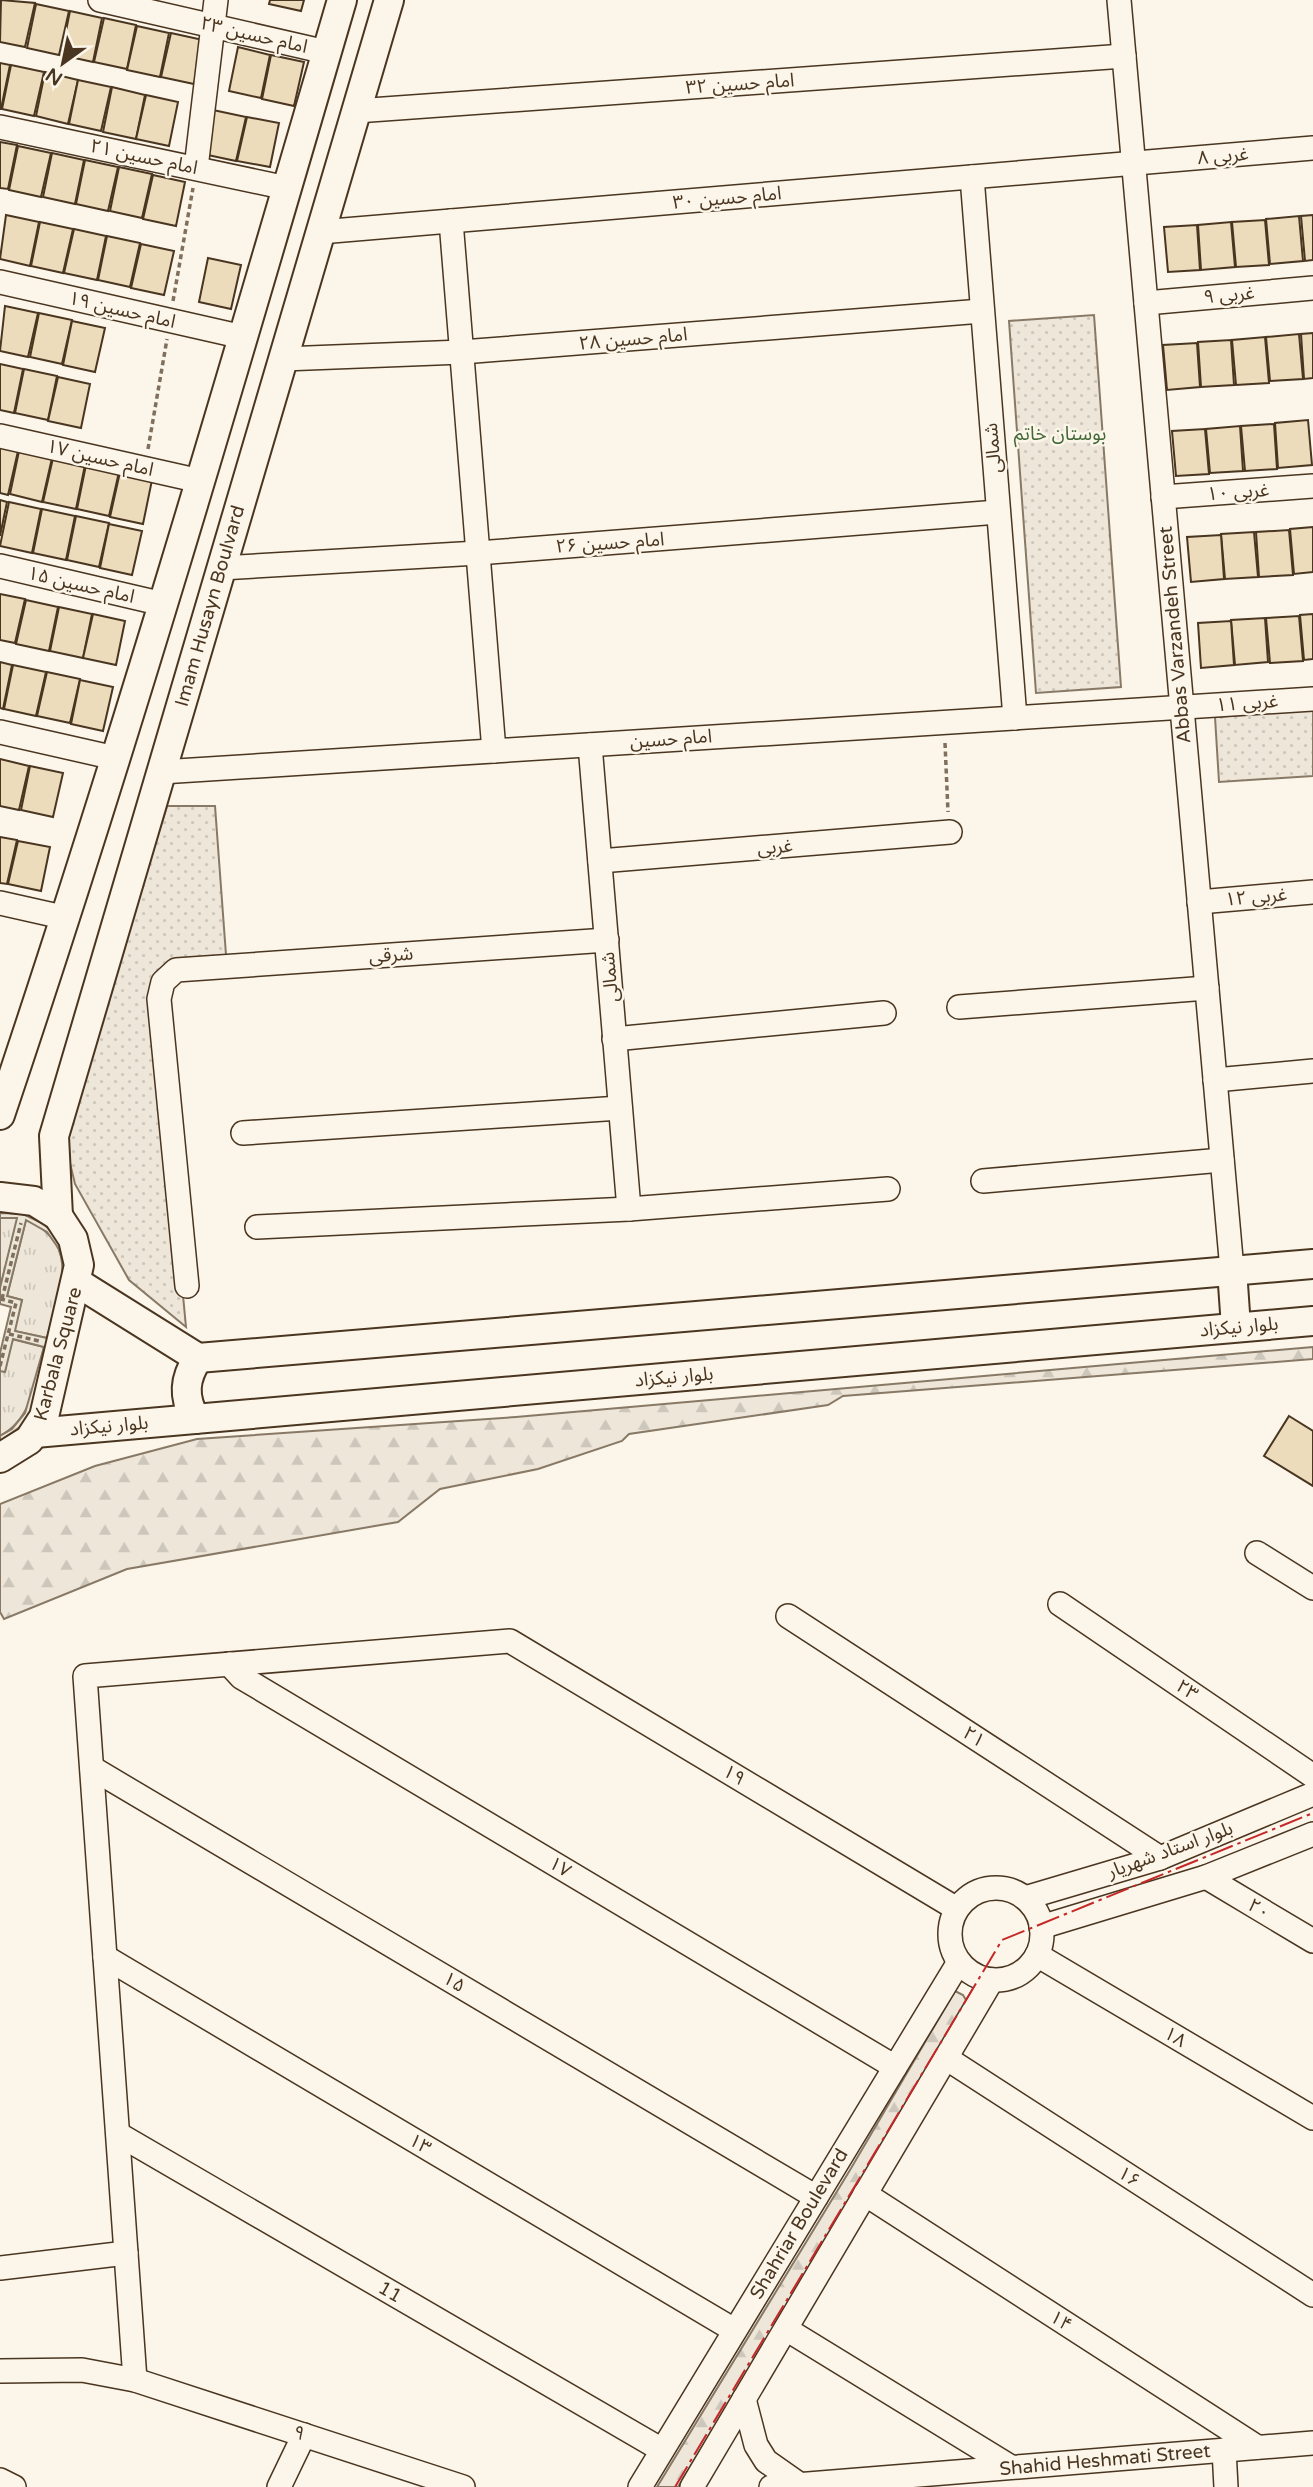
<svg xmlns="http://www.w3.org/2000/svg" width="1313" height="2487" viewBox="0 0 1313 2487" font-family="'Varela Round','Noto Sans Arabic',sans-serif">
  <defs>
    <pattern id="grass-tufts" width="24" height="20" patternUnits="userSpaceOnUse" patternTransform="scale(1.75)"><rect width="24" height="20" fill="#ede6d9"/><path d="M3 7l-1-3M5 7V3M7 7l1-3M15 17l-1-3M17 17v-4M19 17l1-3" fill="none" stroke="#cdc6ba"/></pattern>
    <pattern id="forest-firs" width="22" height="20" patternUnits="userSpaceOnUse" patternTransform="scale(1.75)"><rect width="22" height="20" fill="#ede6d9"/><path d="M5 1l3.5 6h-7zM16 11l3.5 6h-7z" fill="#cdc6ba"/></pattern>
    <pattern id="park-dots" width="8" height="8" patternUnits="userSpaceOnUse" patternTransform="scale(1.75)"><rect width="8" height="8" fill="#ede6d9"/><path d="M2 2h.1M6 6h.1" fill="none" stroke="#cdc6ba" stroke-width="1.8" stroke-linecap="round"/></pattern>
  </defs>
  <rect width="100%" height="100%" fill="#fbf6e9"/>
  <g fill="url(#grass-tufts)" stroke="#887966" stroke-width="2">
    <path d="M 0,1218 L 18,1218 L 0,1288 Z"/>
    <path d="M 26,1220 C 83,1243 59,1294 47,1338 L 14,1331 L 22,1300 L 7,1296 Z"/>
    <path d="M 12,1339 L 44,1347 C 36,1379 33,1419 0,1436 L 0,1371 L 5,1371 Z"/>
  </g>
  <g fill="url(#forest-firs)" stroke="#887966" stroke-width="2">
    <path d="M 1313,1347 L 1313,1359 L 843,1396 L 828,1405 L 629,1434 L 622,1441 L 538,1469 L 440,1489 L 398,1522 L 127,1569 L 4,1619 L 0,1612 L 0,1504 L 95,1466 L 197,1439 L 516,1417 Z"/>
    <path d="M 955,1991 L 963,1995 L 969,2005 L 678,2487 L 657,2487 L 850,2170 Z"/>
  </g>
  <g fill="url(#park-dots)" stroke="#887966" stroke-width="2">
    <path d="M 1094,315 L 1121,687 L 1036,693 L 1009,321 Z"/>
    <path d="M 1313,710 L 1313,776 L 1219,782 L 1215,717 Z"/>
    <path d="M 167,806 L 215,806 L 226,955 L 154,991 L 186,1327 L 129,1280 L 75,1184 L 64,1138 Z"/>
  </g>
  <path fill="#ede7d9" stroke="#887966" stroke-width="2" fill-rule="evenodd" d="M 0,1213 L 23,1214 L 44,1224 L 60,1240 L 67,1261 L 32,1409 L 20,1427 L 0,1441 L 0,1436 L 12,1429 L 25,1413 L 44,1347 L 13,1339 L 5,1372 L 0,1371 L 0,1353 L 11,1307 L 0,1304 L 0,1288 L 17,1218 L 0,1218 ZM 26,1220 L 47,1232 L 59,1249 L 63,1262 L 62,1283 L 47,1338 L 15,1331 L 22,1300 L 7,1296 Z"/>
  <g fill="#ecdcbc" stroke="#4a3520" stroke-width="2">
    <path d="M 1,0 L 35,3 L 25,47 L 0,42 Z"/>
    <path d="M 270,0 L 304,0 L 301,11 L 269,4 Z"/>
    <path d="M 36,4 L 69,11 L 59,55 L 27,48 Z"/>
    <path d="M 70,11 L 102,18 L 93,62 L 61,55 Z"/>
    <path d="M 104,18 L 136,25 L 127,69 L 94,62 Z"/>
    <path d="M 137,26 L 169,33 L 160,77 L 127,70 Z"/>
    <path d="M 171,33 L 203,40 L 194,84 L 161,77 Z"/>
    <path d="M 238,47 L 270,55 L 261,98 L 229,91 Z"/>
    <path d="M 271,55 L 304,62 L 294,106 L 262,99 Z"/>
    <path d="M 0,63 L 10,65 L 1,109 L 0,109 Z"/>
    <path d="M 11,65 L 44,72 L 34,116 L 2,109 Z"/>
    <path d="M 45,72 L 78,80 L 68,124 L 36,116 Z"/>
    <path d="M 78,80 L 111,87 L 101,131 L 69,124 Z"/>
    <path d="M 112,87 L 145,95 L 136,139 L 103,132 Z"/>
    <path d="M 146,95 L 178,102 L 169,146 L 136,139 Z"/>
    <path d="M 213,110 L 246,117 L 236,161 L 203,154 Z"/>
    <path d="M 247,117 L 279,123 L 270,167 L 237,161 Z"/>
    <path d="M 0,142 L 17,145 L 8,189 L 0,188 Z"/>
    <path d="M 18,146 L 51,153 L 41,197 L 9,190 Z"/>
    <path d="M 52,153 L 84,160 L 75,204 L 43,197 Z"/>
    <path d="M 85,160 L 118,167 L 108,211 L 76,204 Z"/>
    <path d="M 119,167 L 152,174 L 142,218 L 110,211 Z"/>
    <path d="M 153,175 L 185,182 L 176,226 L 143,219 Z"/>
    <path d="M 6,215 L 39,222 L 30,266 L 0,259 Z"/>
    <path d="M 1313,215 L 1313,260 L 1305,261 L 1301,216 Z"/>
    <path d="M 1299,216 L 1303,261 L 1270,264 L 1266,219 Z"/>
    <path d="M 1265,220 L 1269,265 L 1236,267 L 1232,222 Z"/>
    <path d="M 40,222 L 73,229 L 63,273 L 31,266 Z"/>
    <path d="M 1231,222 L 1235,267 L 1201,270 L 1198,225 Z"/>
    <path d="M 1197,225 L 1200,270 L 1168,272 L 1164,227 Z"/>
    <path d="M 74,229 L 106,236 L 97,280 L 64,273 Z"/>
    <path d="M 107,236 L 140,243 L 130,287 L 98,280 Z"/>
    <path d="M 141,244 L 174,251 L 164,295 L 131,288 Z"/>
    <path d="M 208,258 L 241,265 L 231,309 L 199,302 Z"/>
    <path d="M 5,306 L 38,313 L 28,357 L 0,351 Z"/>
    <path d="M 39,313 L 72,320 L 62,364 L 30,357 Z"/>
    <path d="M 72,321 L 105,328 L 95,372 L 63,365 Z"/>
    <path d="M 1313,333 L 1313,378 L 1304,379 L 1301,334 Z"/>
    <path d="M 1299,334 L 1303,379 L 1270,381 L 1266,337 Z"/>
    <path d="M 1265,337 L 1269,383 L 1236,385 L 1232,340 Z"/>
    <path d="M 1231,340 L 1234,385 L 1201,387 L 1198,342 Z"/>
    <path d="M 1197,343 L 1200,387 L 1167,390 L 1163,345 Z"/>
    <path d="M 0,364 L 23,369 L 14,413 L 0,410 Z"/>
    <path d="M 24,369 L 57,376 L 48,420 L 15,413 Z"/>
    <path d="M 58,377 L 90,384 L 81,428 L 48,421 Z"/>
    <path d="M 1308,420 L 1312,465 L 1278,468 L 1275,423 Z"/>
    <path d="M 1274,424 L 1277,469 L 1245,471 L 1241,426 Z"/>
    <path d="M 1240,426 L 1243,471 L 1210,473 L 1206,429 Z"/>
    <path d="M 1205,429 L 1209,474 L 1176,476 L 1172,431 Z"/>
    <path d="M 0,447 L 18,451 L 8,495 L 0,493 Z"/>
    <path d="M 19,451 L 52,458 L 42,502 L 10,494 Z"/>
    <path d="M 53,458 L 85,465 L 76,509 L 43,502 Z"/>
    <path d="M 86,465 L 119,472 L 109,516 L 77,509 Z"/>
    <path d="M 120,472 L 152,480 L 143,524 L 110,517 Z"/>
    <path d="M 0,500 L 7,502 L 0,536 Z"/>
    <path d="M 9,502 L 41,509 L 32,553 L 0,546 Z"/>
    <path d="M 42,509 L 75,516 L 66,560 L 33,553 Z"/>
    <path d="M 76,516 L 109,523 L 99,567 L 67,560 Z"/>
    <path d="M 109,524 L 142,531 L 132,575 L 100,568 Z"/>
    <path d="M 1313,527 L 1313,572 L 1294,574 L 1290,529 Z"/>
    <path d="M 1289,530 L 1293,575 L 1259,577 L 1256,532 Z"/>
    <path d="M 1254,532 L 1258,577 L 1225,579 L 1221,534 Z"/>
    <path d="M 1221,535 L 1224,579 L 1191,582 L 1187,537 Z"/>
    <path d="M 0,594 L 25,599 L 15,643 L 0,640 Z"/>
    <path d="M 26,600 L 58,607 L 49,651 L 16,644 Z"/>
    <path d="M 59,607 L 92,614 L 83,658 L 50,651 Z"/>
    <path d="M 93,614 L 125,621 L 116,665 L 83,658 Z"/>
    <path d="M 1313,614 L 1313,659 L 1304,660 L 1300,615 Z"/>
    <path d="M 1299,616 L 1303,661 L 1270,663 L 1266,618 Z"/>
    <path d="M 1265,618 L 1268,662 L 1235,665 L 1231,620 Z"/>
    <path d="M 1231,621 L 1234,665 L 1201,668 L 1198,623 Z"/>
    <path d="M 0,662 L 12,665 L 3,709 L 0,708 Z"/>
    <path d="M 13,665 L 46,672 L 36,716 L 4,709 Z"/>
    <path d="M 47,672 L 80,679 L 70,723 L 37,716 Z"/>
    <path d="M 80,680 L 113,687 L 103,731 L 71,724 Z"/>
    <path d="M 0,759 L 29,766 L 19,810 L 0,806 Z"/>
    <path d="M 30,766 L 63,773 L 53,817 L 21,810 Z"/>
    <path d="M 0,837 L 17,840 L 7,884 L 0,883 Z"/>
    <path d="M 18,841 L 50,847 L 41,891 L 8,884 Z"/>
    <path d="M 1289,1416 L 1313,1431 L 1313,1486 L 1264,1456 Z"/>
  </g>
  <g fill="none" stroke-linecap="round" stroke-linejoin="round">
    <g stroke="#4a3520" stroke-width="26">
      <g id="minor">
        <path d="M 100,0 L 326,52"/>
        <path d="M 1119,0 L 1232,1270"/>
        <path d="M 356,111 L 1124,56"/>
        <path d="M 0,127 L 287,188"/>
        <path d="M 196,168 L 216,0"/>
        <path d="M 972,177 L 1015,718"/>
        <path d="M 451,221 L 494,751"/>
        <path d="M 320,232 L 1313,148"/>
        <path d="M 0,282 L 243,337"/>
        <path d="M 1146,303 L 1313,288"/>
        <path d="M 283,359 L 462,352 L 982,311"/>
        <path d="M 0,436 L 200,481"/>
        <path d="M 1163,497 L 1313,486"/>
        <path d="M 0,566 L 163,604"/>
        <path d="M 221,568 L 478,553 L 998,512"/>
        <path d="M 0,732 L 115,758"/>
        <path d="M 590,745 L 629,1209"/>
        <path d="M 161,772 L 1313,699"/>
        <path d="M 600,861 L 950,832"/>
        <path d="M 1199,902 L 1313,892"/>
        <path d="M 0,903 L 67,918"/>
        <path d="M 959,1007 L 1207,988"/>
        <path d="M 614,1039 L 884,1013"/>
        <path d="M 1215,1080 L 1313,1071"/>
        <path d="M 243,1133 L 620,1108"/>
        <path d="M 983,1181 L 1222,1160"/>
        <path d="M 257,1227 L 629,1209 L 888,1189"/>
        <path d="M 187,1286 L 159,999 L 163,982 L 176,970 L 607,940"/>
        <path d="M 1257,1553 L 1313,1588"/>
        <path d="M 1060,1604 L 1313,1776"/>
        <path d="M 788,1616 L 1160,1858"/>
        <path d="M 229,1664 L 241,1677 L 895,2067"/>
        <path d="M 92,1768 L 816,2197"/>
        <path d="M 1206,1877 L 1313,1941"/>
        <circle cx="996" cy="1934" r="46"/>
        <path d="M 1025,1898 L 1160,1858 L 1313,1794"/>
        <path d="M 1041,1927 L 1206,1877 L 1313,1834"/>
        <path d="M 1037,1955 L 1313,2118"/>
        <path d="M 105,1957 L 734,2330"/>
        <path d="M 946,2058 L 1313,2295"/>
        <path d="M 118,2134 L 662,2450"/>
        <path d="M 865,2194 L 1257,2447"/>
        <path d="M 0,2268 L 126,2253"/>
        <path d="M 786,2329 L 1011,2467"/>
        <path d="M 0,2371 L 82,2370 L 135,2380 L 463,2487"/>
        <path d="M 135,2380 L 85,1676 L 510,1641 L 957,1909"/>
        <path d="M 744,2399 L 756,2445 L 766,2461 L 803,2487"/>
        <path d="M 1224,2450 L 1226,2487"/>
        <path d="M 0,2480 L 14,2487"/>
        <path d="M 279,2487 L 304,2435"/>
        <path d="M 640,2487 L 959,1962"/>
        <path d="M 692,2487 L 992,1980"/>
        <path d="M 771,2487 L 1313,2443"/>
      </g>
    </g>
    <g stroke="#4a3520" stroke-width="32">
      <g id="major">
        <path d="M 0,1115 C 124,747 233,373 342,0"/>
        <path d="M 0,1197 L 34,1201 L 58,1216 L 73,1239 L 79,1265 L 44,1417 L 29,1440 L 0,1458"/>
        <path d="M 58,1216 L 54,1136 L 389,0"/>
        <path d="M 1232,1270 L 1236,1327"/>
        <path d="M 78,1283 L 198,1358 L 1313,1264"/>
        <path d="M 195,1419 C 183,1396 184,1379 198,1358"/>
        <path d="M 35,1433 L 1313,1321"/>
      </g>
    </g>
    <g stroke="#7f6f5c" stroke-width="3.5" stroke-dasharray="5 3.5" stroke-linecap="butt">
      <path d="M 173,301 L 193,188"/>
      <path d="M 148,449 L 167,339"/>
      <path d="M 945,743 L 948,812"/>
      <path d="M 2,1299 L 21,1223"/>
      <path d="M 9,1334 L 39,1341"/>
      <path d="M 0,1366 L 16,1303 L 1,1299"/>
    </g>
    <use href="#minor" stroke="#fbf6e9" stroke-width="23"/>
    <use href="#major" stroke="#fbf6e9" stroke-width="28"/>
    <path stroke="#c62828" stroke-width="2" stroke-dasharray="24 5 3.5 5" stroke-linecap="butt" d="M 675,2487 L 1002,1940 L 1313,1813"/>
  </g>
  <g text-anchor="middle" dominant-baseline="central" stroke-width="5" stroke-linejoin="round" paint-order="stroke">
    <g font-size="19" fill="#4a3520" stroke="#fbf6e9">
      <text transform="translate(254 35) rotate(13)">امام حسین ۲۳</text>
      <text transform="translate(740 84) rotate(-4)">امام حسین ۳۲</text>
      <text transform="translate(1223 156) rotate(-5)">غربی ۸</text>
      <text transform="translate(144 157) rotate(12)">امام حسین ۲۱</text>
      <text transform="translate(727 198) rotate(-5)">امام حسین ۳۰</text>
      <text transform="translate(1229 295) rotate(-5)">غربی ۹</text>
      <text transform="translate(122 310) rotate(13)">امام حسین ۱۹</text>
      <text transform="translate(633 339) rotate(-5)">امام حسین ۲۸</text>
      <text transform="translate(993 448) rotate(-95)">شمالی</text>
      <text transform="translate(100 458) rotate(13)">امام حسین ۱۷</text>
      <text transform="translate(1238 492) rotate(-4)">غربی ۱۰</text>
      <text transform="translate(610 543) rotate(-4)">امام حسین ۲۶</text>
      <text transform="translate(81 585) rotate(13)">امام حسین ۱۵</text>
      <text transform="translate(210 606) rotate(-74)">Imam Husayn Boulvard</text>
      <text transform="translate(1175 635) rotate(-95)">Abbas Varzandeh Street</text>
      <text transform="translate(1247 703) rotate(-4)">غربی ۱۱</text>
      <text transform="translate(671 739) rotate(-4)">امام حسین</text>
      <text transform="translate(775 847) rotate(-5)">غربی</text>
      <text transform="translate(1256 897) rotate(-5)">غربی ۱۲</text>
      <text transform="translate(391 955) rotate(-4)">شرقی</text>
      <text transform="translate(610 977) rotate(-95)">شمالی</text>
      <text transform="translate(1239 1327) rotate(-5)">بلوار نیکزاد</text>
      <text transform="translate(58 1354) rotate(-75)">Karbala Square</text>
      <text transform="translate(674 1377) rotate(-5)">بلوار نیکزاد</text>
      <text transform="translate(109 1426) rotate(-5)">بلوار نیکزاد</text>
      <text transform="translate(1187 1690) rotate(34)">۲۳</text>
      <text transform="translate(974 1737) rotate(33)">۲۱</text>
      <text transform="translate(734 1775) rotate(31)">۱۹</text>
      <text transform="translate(1170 1850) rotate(-20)">بلوار استاد شهریار</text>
      <text transform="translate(560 1867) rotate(31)">۱۷</text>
      <text transform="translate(1259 1909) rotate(31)">۲۰</text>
      <text transform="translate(454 1982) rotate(31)">۱۵</text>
      <text transform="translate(1175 2037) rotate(30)">۱۸</text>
      <text transform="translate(420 2144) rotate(31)">۱۳</text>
      <text transform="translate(1129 2177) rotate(33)">۱۶</text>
      <text transform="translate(799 2224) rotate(-59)">Shahriar Boulevard</text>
      <text transform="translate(390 2292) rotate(30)">11</text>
      <text transform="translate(1061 2321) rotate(33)">۱۴</text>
      <text transform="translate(299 2433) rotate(18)">۹</text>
      <text transform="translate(1105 2460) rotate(-5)">Shahid Heshmati Street</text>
    </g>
    <g font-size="19" fill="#436837" stroke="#fbf6e9">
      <text x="1060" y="434">بوستان خاتم</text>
    </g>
  </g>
  <g transform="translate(63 63) rotate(213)" stroke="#fbf6e9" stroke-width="5" paint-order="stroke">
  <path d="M0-5L12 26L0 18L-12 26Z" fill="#4a3520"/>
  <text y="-10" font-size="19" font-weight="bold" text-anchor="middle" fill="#4a3520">N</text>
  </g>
</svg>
